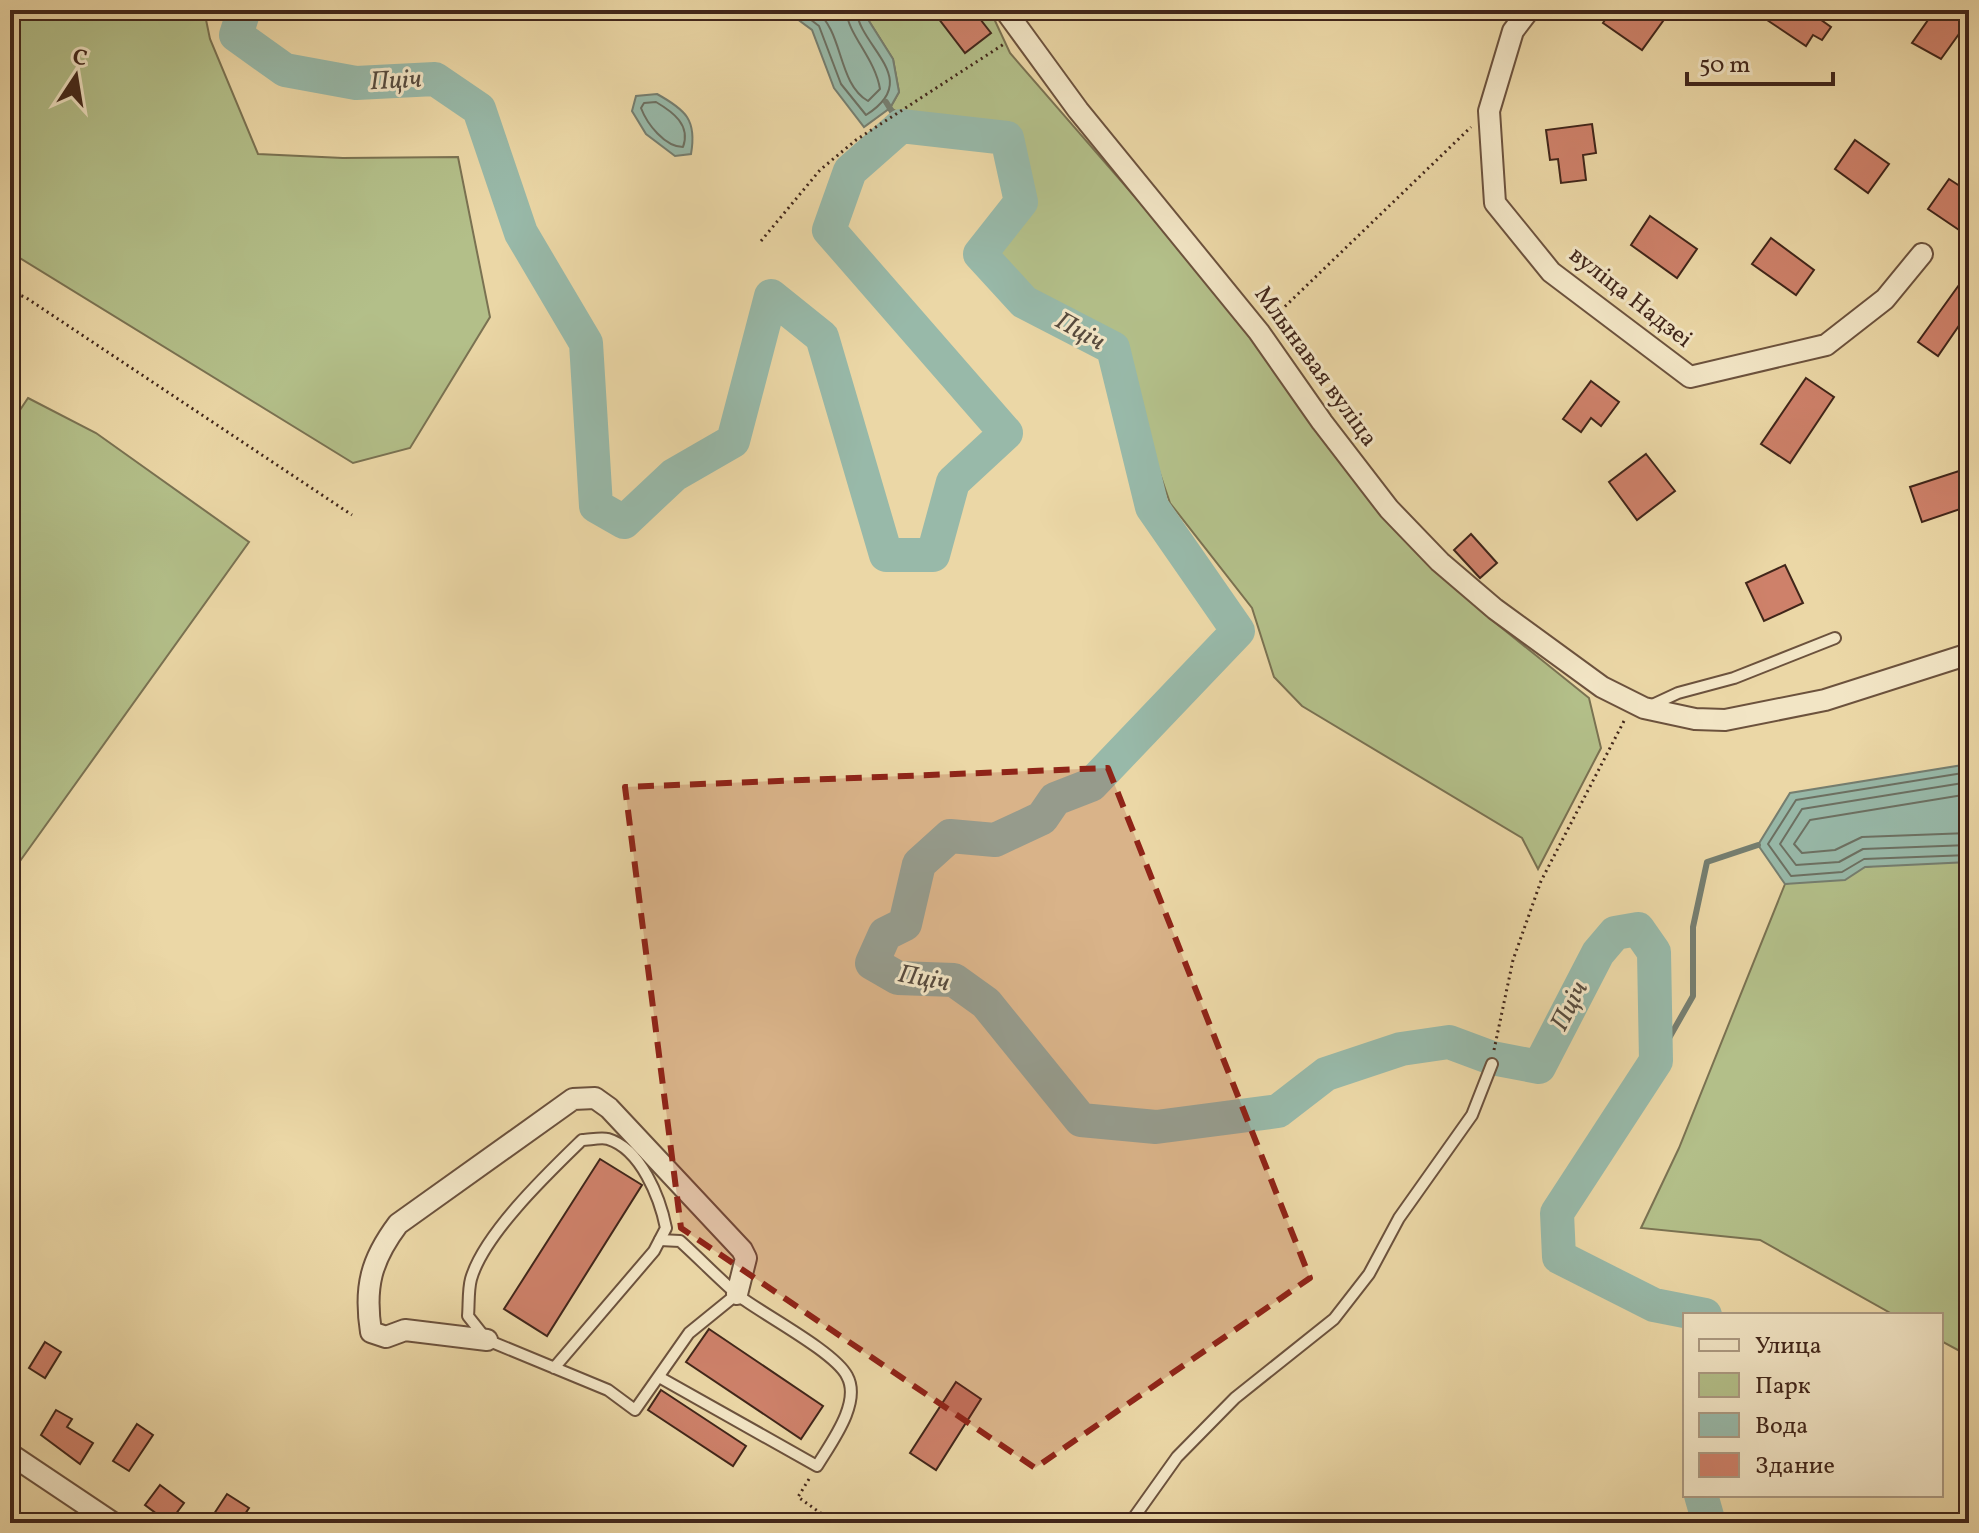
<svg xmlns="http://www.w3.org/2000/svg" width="1979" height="1533" viewBox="0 0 1979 1533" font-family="Vollkorn,serif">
  <rect width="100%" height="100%" fill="#ebd7a6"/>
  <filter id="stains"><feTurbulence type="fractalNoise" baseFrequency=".0025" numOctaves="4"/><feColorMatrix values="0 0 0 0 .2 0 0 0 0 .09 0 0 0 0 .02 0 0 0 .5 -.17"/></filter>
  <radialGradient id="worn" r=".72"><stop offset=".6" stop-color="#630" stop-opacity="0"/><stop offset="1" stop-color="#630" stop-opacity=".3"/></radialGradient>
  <g fill="#b3bf89" stroke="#7a7252" stroke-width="2">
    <path d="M 10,10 L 204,10 L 210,39 L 258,154 L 343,158 L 458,157 L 490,317 L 410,448 L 353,463 L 10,252 Z"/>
    <path d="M 862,10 L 990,10 L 1010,53 L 1253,333 L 1379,509 L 1482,612 L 1589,698 L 1601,748 L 1538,869 L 1522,838 L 1302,706 L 1274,677 L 1252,608 L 1170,503 L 1116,345 L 1028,299 L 988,253 L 1028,209 L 1010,134 L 908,123 L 905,116 L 890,108 L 899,92 L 893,59 Z"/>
    <path d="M 28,398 L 96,433 L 249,542 L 10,875 L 10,425 Z"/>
    <path d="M 1969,854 L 1969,1356 L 1941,1341 L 1941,1315 L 1894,1315 L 1760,1240 L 1641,1228 L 1679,1148 L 1785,884 L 1865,867 Z"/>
  </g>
  <g fill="#98b9a9" stroke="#757e70" stroke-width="2">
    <path d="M 785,10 L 862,10 L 893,59 L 899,92 L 890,108 L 864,127 L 834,88 L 812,30 Z"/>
    <path d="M 657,94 C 686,110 697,120 691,154 L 675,156 L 646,134 L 632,111 L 636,96 Z"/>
    <path d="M 1969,764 L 1969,862 L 1865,867 L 1845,880 L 1785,884 L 1758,845 L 1790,793 Z"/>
  </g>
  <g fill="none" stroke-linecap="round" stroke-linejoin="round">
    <g stroke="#6c7062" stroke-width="2">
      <path d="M 798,10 L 819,26 L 841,84 L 866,115 C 923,79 861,49 856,10"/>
      <path d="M 815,10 C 844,31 837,83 868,101 L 880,89 C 875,58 848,35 846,10"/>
      <path d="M 656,102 C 673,112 691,125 683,147 C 665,147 647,124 641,108 L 644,103 Z"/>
      <path d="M 1969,772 L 1796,800 L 1768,844 L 1791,876 L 1842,872 L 1864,859 L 1969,855"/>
      <path d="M 1969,782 L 1802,809 L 1780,844 L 1796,865 L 1839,862 L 1863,849 L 1969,845"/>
      <path d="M 1969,794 L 1810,820 L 1794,844 L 1802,853 L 1835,850 L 1862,837 L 1969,833"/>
    </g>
    <g stroke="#757e70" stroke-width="6">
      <path d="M 886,102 L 901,126"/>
      <path d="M 1656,1061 L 1693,996 L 1693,927 L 1707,862 L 1758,845"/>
    </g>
    <g stroke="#98b9a9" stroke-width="34">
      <path d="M 244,10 L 236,35 L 285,70 L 356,83 L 435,79 L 479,109 L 521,233 L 586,343 L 596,506 L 624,522 L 674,475 L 733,441 L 771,296 L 822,337 L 886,555 L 933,555 L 953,482 L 1006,433 L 829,230 L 850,171 L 901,126 L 1007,138 L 1021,202 L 980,254 L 1024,302 L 1113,348 L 1152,507 L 1238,631 L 1091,785 L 1055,799 L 1042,818 L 995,840 L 950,836 L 919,864 L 905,924 L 885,934 L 872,963 L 898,978 L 954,980 L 986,1003 L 1081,1120 L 1156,1127 L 1278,1111 L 1326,1074 L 1401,1049 L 1449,1042 L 1492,1058 L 1539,1067 L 1598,953 L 1615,933 L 1638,929 L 1654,952 L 1656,1061 L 1557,1213 L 1559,1257 L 1654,1305 L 1705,1315"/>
      <path d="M 1701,1495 L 1709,1523"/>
    </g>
  </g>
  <g fill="#ce816a" stroke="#41261a" stroke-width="2">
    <path d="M 932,10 L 973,10 L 991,33 L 965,53 Z"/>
    <path d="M 1611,10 L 1671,10 L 1642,50 L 1603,23 Z"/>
    <path d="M 1752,10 L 1807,10 L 1831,27 L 1822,40 L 1813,35 L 1806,46 Z"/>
    <path d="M 1935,10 L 1969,10 L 1969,20 L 1941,59 L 1912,43 Z"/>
    <path d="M 1592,124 L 1596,153 L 1583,155 L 1586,180 L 1561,183 L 1558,159 L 1550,160 L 1546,130 Z"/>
    <path d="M 1855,140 L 1889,164 L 1868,193 L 1835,169 Z"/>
    <path d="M 1949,179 L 1969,192 L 1969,223 L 1962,232 L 1928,209 Z"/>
    <path d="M 1650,216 L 1697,249 L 1677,278 L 1631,245 Z"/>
    <path d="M 1771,238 L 1814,270 L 1796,295 L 1752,264 Z"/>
    <path d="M 1969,271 L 1969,311 L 1938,356 L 1918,342 Z"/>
    <path d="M 1806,378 L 1834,397 L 1790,463 L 1761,444 Z"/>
    <path d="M 1591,381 L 1619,402 L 1601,426 L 1591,418 L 1581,432 L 1563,419 Z"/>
    <path d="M 1646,454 L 1675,491 L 1637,520 L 1609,482 Z"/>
    <path d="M 1959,471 L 1969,506 L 1922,522 L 1910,487 Z"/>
    <path d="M 1471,534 L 1497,563 L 1480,578 L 1454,550 Z"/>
    <path d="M 1785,565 L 1803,603 L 1764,621 L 1746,583 Z"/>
    <path d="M 600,1159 L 642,1185 L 547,1336 L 504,1309 Z"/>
    <path d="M 709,1329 L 823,1406 L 801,1439 L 686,1362 Z"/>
    <path d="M 45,1342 L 61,1352 L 45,1378 L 29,1368 Z"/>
    <path d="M 956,1382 L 981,1399 L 936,1470 L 910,1453 Z"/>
    <path d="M 661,1390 L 746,1446 L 733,1466 L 648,1410 Z"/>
    <path d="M 56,1410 L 72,1419 L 67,1427 L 93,1443 L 80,1464 L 41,1435 Z"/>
    <path d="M 137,1424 L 153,1435 L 129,1471 L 113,1461 Z"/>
    <path d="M 160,1485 L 184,1503 L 169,1523 L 145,1505 Z"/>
    <path d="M 227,1494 L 249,1508 L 239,1523 L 208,1523 Z"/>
  </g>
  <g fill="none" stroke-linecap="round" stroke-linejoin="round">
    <g stroke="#6c523d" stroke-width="14">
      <g id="lane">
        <path d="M 1650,706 L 1678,693 L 1734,678 L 1835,638"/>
        <path d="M 554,1368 L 654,1251 L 666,1228 C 660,1198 641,1149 608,1139 C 601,1137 589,1140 582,1140 C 548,1173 484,1234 471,1279 C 468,1290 469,1305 468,1316 L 487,1340 L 608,1390 L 635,1410 L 689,1333 L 737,1294"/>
        <path d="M 659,1377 L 817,1466 C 830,1444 862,1403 847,1376 C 835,1352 764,1315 739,1296 C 719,1279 700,1259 680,1241 L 660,1240"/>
        <path d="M 1130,1523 L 1177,1457 L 1235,1398 L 1334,1319 L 1369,1274 L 1399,1218 L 1472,1115 L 1492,1064"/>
      </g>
    </g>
    <g stroke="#6c523d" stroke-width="24">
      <g id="street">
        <path d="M 1005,10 L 1078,110 L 1259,332 L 1322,422 L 1389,509 L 1440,562 L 1495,609 L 1602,687 L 1644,708 L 1695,719 L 1725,720 L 1825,700 L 1969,654"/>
        <path d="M 1529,10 L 1513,31 L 1489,111 L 1495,203 L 1551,272 L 1690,377 L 1826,345 L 1885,299 L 1922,254"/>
        <path d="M 487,1340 L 405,1330 L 386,1337 L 371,1332 C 364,1287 371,1260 398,1224 L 573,1099 L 595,1098 L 609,1108 L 742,1250 L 746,1258 L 737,1294"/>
        <path d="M 10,1454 L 113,1523"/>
      </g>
    </g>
    <g stroke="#41261a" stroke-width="3" stroke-dasharray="2 4" stroke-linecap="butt">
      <path d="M 761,241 L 820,170 L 856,140 L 1004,44"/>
      <path d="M 10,292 L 25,297 L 352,515"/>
      <path d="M 1272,319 L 1471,127"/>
      <path d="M 1494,1050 L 1513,960 L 1541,881 L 1624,721"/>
      <path d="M 809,1479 L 798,1497 L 829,1519 L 827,1523"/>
    </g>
    <use href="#lane" stroke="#f2e5c5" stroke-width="10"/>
    <use href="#street" stroke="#f2e5c5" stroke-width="20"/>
  </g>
  <path fill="#8f2418" fill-opacity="0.2" stroke="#8f2418" stroke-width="6" stroke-dasharray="16 10" stroke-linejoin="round" d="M 1108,768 L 1310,1278 L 1035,1468 L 681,1228 L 625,787 Z"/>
  <g text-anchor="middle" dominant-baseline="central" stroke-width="6" stroke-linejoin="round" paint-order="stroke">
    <g font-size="24" fill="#41261a" stroke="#f2e5c5">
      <text transform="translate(1630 298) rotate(38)">вуліца Надзеі</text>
      <text transform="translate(1315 367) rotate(54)">Млынавая вуліца</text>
    </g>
    <g font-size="26" font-style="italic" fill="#574b3e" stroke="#f2e5c5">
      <text transform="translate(396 81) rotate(-3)">Пціч</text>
      <text transform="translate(1080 332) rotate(29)">Пціч</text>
      <text transform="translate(924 979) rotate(11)">Пціч</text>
      <text transform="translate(1570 1006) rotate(-63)">Пціч</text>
    </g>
  </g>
  <rect width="1979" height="1533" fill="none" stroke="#ebd7a6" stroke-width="40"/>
  <rect x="12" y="12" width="1955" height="1509" fill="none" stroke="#41261a" stroke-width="4"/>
  <rect x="20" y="20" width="1939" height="1493" fill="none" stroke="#41261a" stroke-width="2"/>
  <rect x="1683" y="1313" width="260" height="184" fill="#f2e5c5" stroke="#ab9981" stroke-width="2"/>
  <rect x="1699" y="1339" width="40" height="12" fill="#f2e5c5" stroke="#ab9981" stroke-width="2"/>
  <text x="1755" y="1353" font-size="24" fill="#41261a">Улица</text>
  <rect x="1699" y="1373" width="40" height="24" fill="#b3bf89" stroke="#ab9981" stroke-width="2"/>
  <text x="1755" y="1393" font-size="24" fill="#41261a">Парк</text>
  <rect x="1699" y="1413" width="40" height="24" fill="#98b9a9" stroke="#ab9981" stroke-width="2"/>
  <text x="1755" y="1433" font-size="24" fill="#41261a">Вода</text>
  <rect x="1699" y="1453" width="40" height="24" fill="#ce816a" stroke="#ab9981" stroke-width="2"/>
  <text x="1755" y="1473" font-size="24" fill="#41261a">Здание</text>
  <g transform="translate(76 76) rotate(12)" stroke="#f2e5c5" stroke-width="6" paint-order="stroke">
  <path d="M0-6L14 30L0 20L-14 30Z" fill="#41261a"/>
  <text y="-12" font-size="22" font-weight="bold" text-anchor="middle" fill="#41261a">С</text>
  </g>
  <path d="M1687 72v12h146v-12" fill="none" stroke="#41261a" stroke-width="4"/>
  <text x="1699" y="72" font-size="24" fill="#41261a" stroke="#f2e5c5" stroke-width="6" paint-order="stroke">50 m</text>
  <rect width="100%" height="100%" filter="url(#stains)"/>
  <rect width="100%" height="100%" fill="url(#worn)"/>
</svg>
